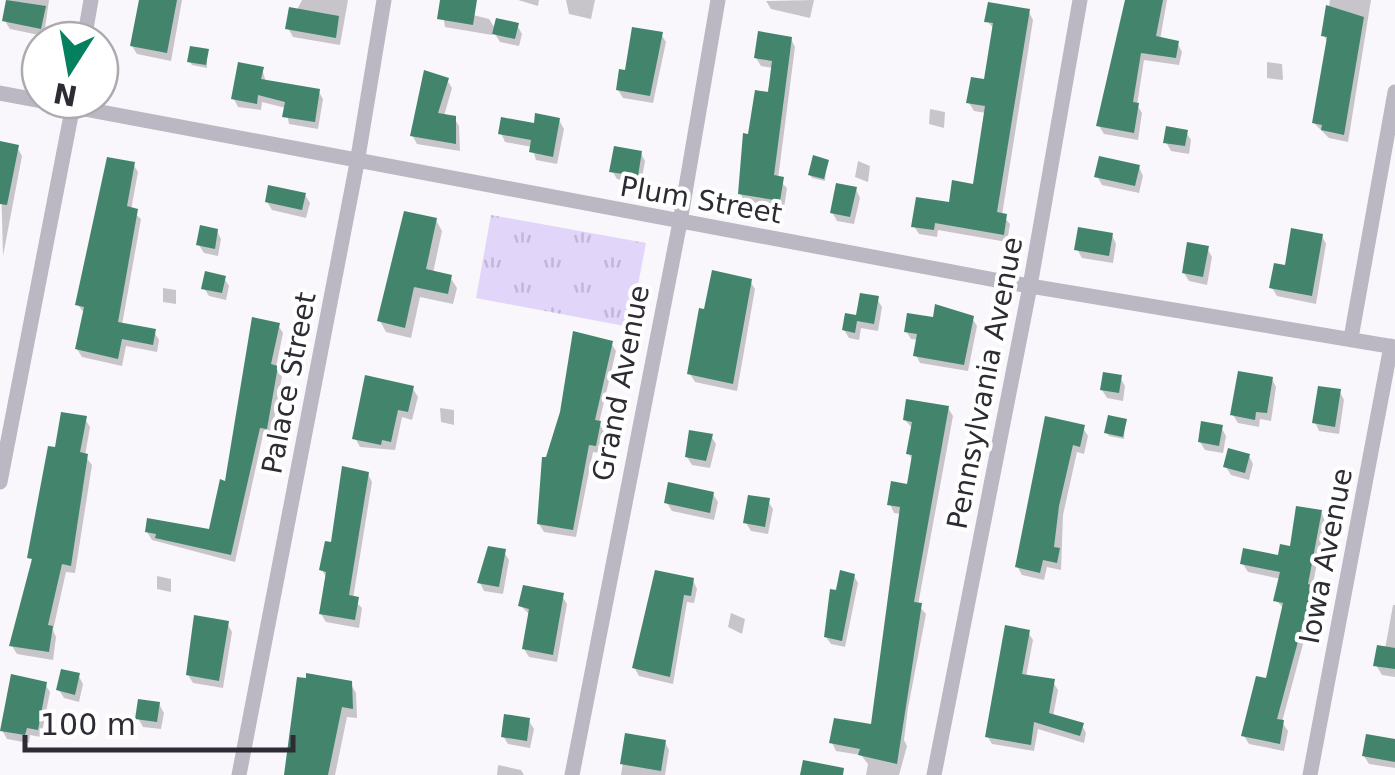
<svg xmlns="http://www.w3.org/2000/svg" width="1395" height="775" font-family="'DejaVu Sans',sans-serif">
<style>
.park{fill:url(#park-tufts)}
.shadow{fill:#0003}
.building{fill:#43856c}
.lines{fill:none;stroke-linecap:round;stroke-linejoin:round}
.street{stroke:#bbb8c3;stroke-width:15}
.labels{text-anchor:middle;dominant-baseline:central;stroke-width:8;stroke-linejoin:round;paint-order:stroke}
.street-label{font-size:28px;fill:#2f2b35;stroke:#fff}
</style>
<defs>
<pattern id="park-tufts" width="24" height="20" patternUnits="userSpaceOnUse" patternTransform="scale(2.5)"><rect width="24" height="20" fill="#e2d5fa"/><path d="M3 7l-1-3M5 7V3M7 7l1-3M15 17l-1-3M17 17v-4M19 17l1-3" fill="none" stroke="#c2b7d7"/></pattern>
</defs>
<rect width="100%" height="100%" fill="#f9f7fc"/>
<!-- park -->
<path class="park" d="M491,215L646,243L630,327L476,298Z"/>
<!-- shadow -->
<path class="shadow" d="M8,0H49L44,36L10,29L5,21Z
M139,0H182L171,61L137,54L132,46Z
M302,0H348L340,45L293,37L288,28Z
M518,0H539L538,6Z
M566,0H595L591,19L569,14Z
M814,0L810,18L771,9L766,1Z
M1127,0H1167L1160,40L1178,44L1182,52L1179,65L1144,60L1137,105L1142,113L1138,140L1104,134L1099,126Z
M1330,0H1371L1348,142L1329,138L1314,123L1328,44L1324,35Z
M442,7L489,19L496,30L517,25L522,34L519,46L500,42L493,31L492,35L445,27Z
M1029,12L1033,20L1002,215L1010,224L1007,242L938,230L937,237L919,234L914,226L975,187L986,113L974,111L969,103L986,82L995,30L987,21Z
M661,34L666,42L653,103L623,98L618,90L627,73Z
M791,39L795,47L778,179L787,188L784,208L745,202L740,193L774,68L761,66L756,58Z
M207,51V68L192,65L190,62Z
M1267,62L1282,64L1283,80L1267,78Z
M262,69L266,82L319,92L323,99L318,129L289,124L286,108L262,102L261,110L238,107L234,99Z
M447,80L452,88L444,116L454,118L459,126L460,151L417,144L412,135Z
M930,109L945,112L944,128L929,124Z
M559,120L564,129L557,164L536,160L532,147L505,142L501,133Z
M1186,132L1191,140L1189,154L1171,151L1166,142Z
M0,144L17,147L22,156L3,256Z
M641,153L645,161L641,184L617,179L612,171Z
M858,161L870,166L868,182L855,177Z
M827,162L825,181L812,178L810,175Z
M133,164L138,172L131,210L141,219L122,325L154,332L159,340L157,352L126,346L122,366L82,357L77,349L85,314L78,305Z
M1139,167L1143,176L1139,193L1102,185L1097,176Z
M856,189L860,198L854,224L837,221L832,212Z
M305,195L310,203L306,218L272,210L267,202Z
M436,220L442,231L433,273L450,277L457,288L453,304L420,297L411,338L386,332L380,321Z
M217,231L221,239L218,256L204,253L199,245Z
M1112,235L1116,244L1113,263L1082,258L1077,249Z
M1322,236L1326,244L1316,304L1277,296L1272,288Z
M1207,248L1212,257L1207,285L1189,281L1184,273Z
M224,278L229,286L226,300L209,296L204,288Z
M750,281L755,289L737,391L695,382L690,374L706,312Z
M163,288L176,290V304L163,302Z
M877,299L882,307L878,331L861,328L859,340L849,338L844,330Z
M972,318L977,326L968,371L920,363L916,355L919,340L911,339L906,331L935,320Z
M278,325L283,333L276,367L282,376L271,436L263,435L235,562L152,540L147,532L211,531Z
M611,343L616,351L599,423L604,432L600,453L593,452L576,537L544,532L539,524Z
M1120,377L1125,386L1123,401L1107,398L1102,390Z
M1272,379L1276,387L1271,421L1260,419L1259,427L1238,423L1233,415Z
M413,389L418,397L412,420L402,417L395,450L360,447L355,438Z
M1340,392L1344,400L1339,434L1319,431L1315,422Z
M440,408L454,410V425L441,422Z
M948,408L953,416L918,605L926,614L908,708L904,740L907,746L899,775H866L868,764L861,755L836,751L832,743L873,727L902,514L894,513L890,504L909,487L914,462L908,453L913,429L905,420Z
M85,419L90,427L85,456L92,465L75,573L66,572L53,630L56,637L53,660L17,654L12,646L57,450Z
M1047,419L1083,428L1088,436L1084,454L1077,452L1063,515L1061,570L1047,567L1044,580L1022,575L1017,566Z
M1125,421L1124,439L1109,436L1107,433Z
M1221,427L1226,436L1223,453L1205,450L1200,442Z
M711,436L716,444L710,468L692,465L687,457Z
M1249,456L1253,464L1249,480L1231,475L1226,467Z
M368,474L372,482L353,599L362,608L359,628L326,622L321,614L327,579L322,570Z
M713,494L718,502L714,520L672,511L667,503Z
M768,501L773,509L768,534L751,531L746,523Z
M1321,512L1325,521L1312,589L1316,596L1282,722L1288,731L1284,751L1249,744L1244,736L1268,682L1284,609L1276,600L1281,579L1248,572L1243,564L1280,558Z
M504,552L509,560L503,594L484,591L480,583Z
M841,573L854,576L858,583L845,647L831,644L826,637L829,610Z
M157,576L171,579V592L157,589Z
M693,580L697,589L694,603L687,602L673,684L639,676L634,667Z
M562,596L567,604L557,662L529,657L524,649L530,615L521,606Z
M1393,605H1395V677L1382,675L1376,665L1385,649Z
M731,613L745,619L742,634L728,627Z
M227,623L232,632L223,688L193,683L188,675Z
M1028,632L1033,640L1026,677L1053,682L1058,690L1053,717L1082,725L1086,733L1084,743L1038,729L1034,751L992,744L987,736Z
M78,675L83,684L79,702L64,698L59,690Z
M350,683L356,693L357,718L347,717L335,775H286Z
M45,684L50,692L41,737L30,735L29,743L7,739L2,730Z
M159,704L164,713L161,729L143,727L138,718Z
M529,721L534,729L530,748L508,744L503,736Z
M627,736L665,742L669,750L665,775H621Z
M1395,741V768L1369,764L1364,756Z
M498,765L521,770L524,775H497Z"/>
<!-- building -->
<path class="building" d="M6,0L46,6L41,29L2,21Z
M139,0H177L167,53L130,46Z
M440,0H477L473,25L437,19Z
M1125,0H1163L1156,36L1179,41L1176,58L1141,53L1133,102L1139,103L1134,133L1096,126Z
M988,2L1030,9L997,212L1007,214L1004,235L935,223L934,230L911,227L916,197L949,202L952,180L973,184L985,106L966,103L971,77L984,79L993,23L984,22Z
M1326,5L1364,17L1344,135L1321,130L1322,125L1312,123L1327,37L1321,36Z
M289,7L339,16L336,38L285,29Z
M496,18L519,23L515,39L492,34Z
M632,27L663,32L650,96L616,90L619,69L625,70Z
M758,31L792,37L774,175L784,177L780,201L738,194L743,133L748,134L755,90L768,92L772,61L754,58Z
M190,46L209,49L206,65L187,62Z
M238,62L264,67L261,79L320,89L315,122L282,117L285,102L258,95L257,104L231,99Z
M424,70L449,78L438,113L456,116V144L410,136Z
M535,113L560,118L553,157L529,152L531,140L498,134L501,117L534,123Z
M1166,126L1188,130L1185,146L1163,143Z
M0,141L19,145L7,205L0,204Z
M614,146L642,151L638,176L609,172Z
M813,155L829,160L824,179L808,175Z
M1099,156L1140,165L1135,186L1094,177Z
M107,157L135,162L127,206L138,209L118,322L156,329L153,345L122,339L118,359L75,349L84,307L75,305Z
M836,183L857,187L850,217L830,213Z
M268,185L306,193L302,210L265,202Z
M404,211L437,218L426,269L452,275L448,294L414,287L405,328L377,321Z
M200,225L218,229L215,249L196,245Z
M1078,227L1113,233L1109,256L1074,250Z
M1291,228L1323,234L1312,296L1269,288L1274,263L1285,265Z
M1187,242L1209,246L1203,277L1182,273Z
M712,270L752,279L733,384L687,374L699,308L704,309Z
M205,271L226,276L222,293L201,289Z
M860,293L879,296L874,324L857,321L855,333L842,330L845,313L856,315Z
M935,304L974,316L964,365L913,356L917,334L904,332L907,313L933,317Z
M252,317L280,323L271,364L278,366L267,429L260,428L231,555L155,538L156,534L145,532L147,518L209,529L220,479L225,481Z
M573,331L613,341L595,420L601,421L596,446L589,445L573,530L537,524L542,457H546L560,412Z
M1238,371L1273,377L1267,413L1256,412L1255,420L1230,415Z
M1103,372L1122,375L1119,393L1100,390Z
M365,375L414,386L408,412L398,410L391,442L382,440L381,445L352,439Z
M1318,386L1341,389L1335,427L1312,423Z
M906,399L949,406L914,602L922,603L897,764L858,755L860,749L829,743L834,718L871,724L900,507L887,505L891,481L907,484L912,455L906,454L912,422L903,420Z
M61,412L87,416L80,452L88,454L71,566L62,564L48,625L53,626L49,652L9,646L32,559L27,558L48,446L55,447Z
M1108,415L1127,419L1123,437L1104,433Z
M1045,416L1085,425L1080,447L1073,445L1059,506L1054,547L1060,548L1057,563L1043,560L1040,573L1015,567Z
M1201,421L1223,425L1219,446L1198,442Z
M689,430L713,434L706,461L685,457Z
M1228,448L1250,454L1245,473L1223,467Z
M342,466L369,472L349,595L359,597L355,620L319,614L326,572L319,570L325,541L331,542Z
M668,482L714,492L710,513L664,503Z
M748,495L770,498L765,527L743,523Z
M1296,506L1322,510L1308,584L1313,586L1277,719L1284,720L1280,744L1241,736L1256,676L1266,678L1283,603L1273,601L1280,572L1240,564L1243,548L1278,555L1280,544L1290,546Z
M488,546L506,549L499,587L477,583Z
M655,570L694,578L691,596L684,595L670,677L632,668Z
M840,570L855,574L842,641L824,637L830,589L836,590Z
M523,585L564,593L553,655L522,649L529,609L518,606Z
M194,615L229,621L219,681L186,675Z
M1005,625L1030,630L1022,674L1055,679L1049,713L1084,723L1080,736L1034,722L1031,745L985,737Z
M1377,645L1395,648V669L1373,666Z
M61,669L80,673L75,695L56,690Z
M306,673L352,681L353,709L342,707L328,775H284L297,677L306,678Z
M11,674L47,682L38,730L27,728L25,735L0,731Z
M138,699L160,702L157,722L135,719Z
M504,714L530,718L527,741L501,737Z
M625,733L666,740L661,771L620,764Z
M1366,734L1395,739V762L1362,756Z
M803,760L844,768L843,775H800Z"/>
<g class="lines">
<!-- street -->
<path class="street" d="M84,40L91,0
M0,93L1006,282L1395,347
M1351,338L1395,92
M0,482L74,100
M239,775L357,163L384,0
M572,775L680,222L718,0
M934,775L1030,286L1080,0
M1310,775L1391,346"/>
</g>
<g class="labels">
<!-- street labels -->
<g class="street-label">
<text transform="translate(701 200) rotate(10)">Plum Street</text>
<text transform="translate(289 383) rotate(-79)">Palace Street</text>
<text transform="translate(621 383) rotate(-79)">Grand Avenue</text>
<text transform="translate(985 383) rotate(-79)">Pennsylvania Avenue</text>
<text transform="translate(1326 556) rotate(-79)">Iowa Avenue</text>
</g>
</g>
<!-- north arrow -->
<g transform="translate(70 70) rotate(191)"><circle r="48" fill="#ffffff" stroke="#acaaae" stroke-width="2.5"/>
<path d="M0-8L18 38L0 25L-18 38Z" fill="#05805f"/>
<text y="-15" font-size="28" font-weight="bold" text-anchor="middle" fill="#2f2b35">N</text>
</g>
<!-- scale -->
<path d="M25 735v15h268v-15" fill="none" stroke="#2f2b35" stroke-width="5"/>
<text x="40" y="735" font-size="30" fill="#2f2b35" stroke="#ffffff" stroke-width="8" paint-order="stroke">100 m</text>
</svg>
